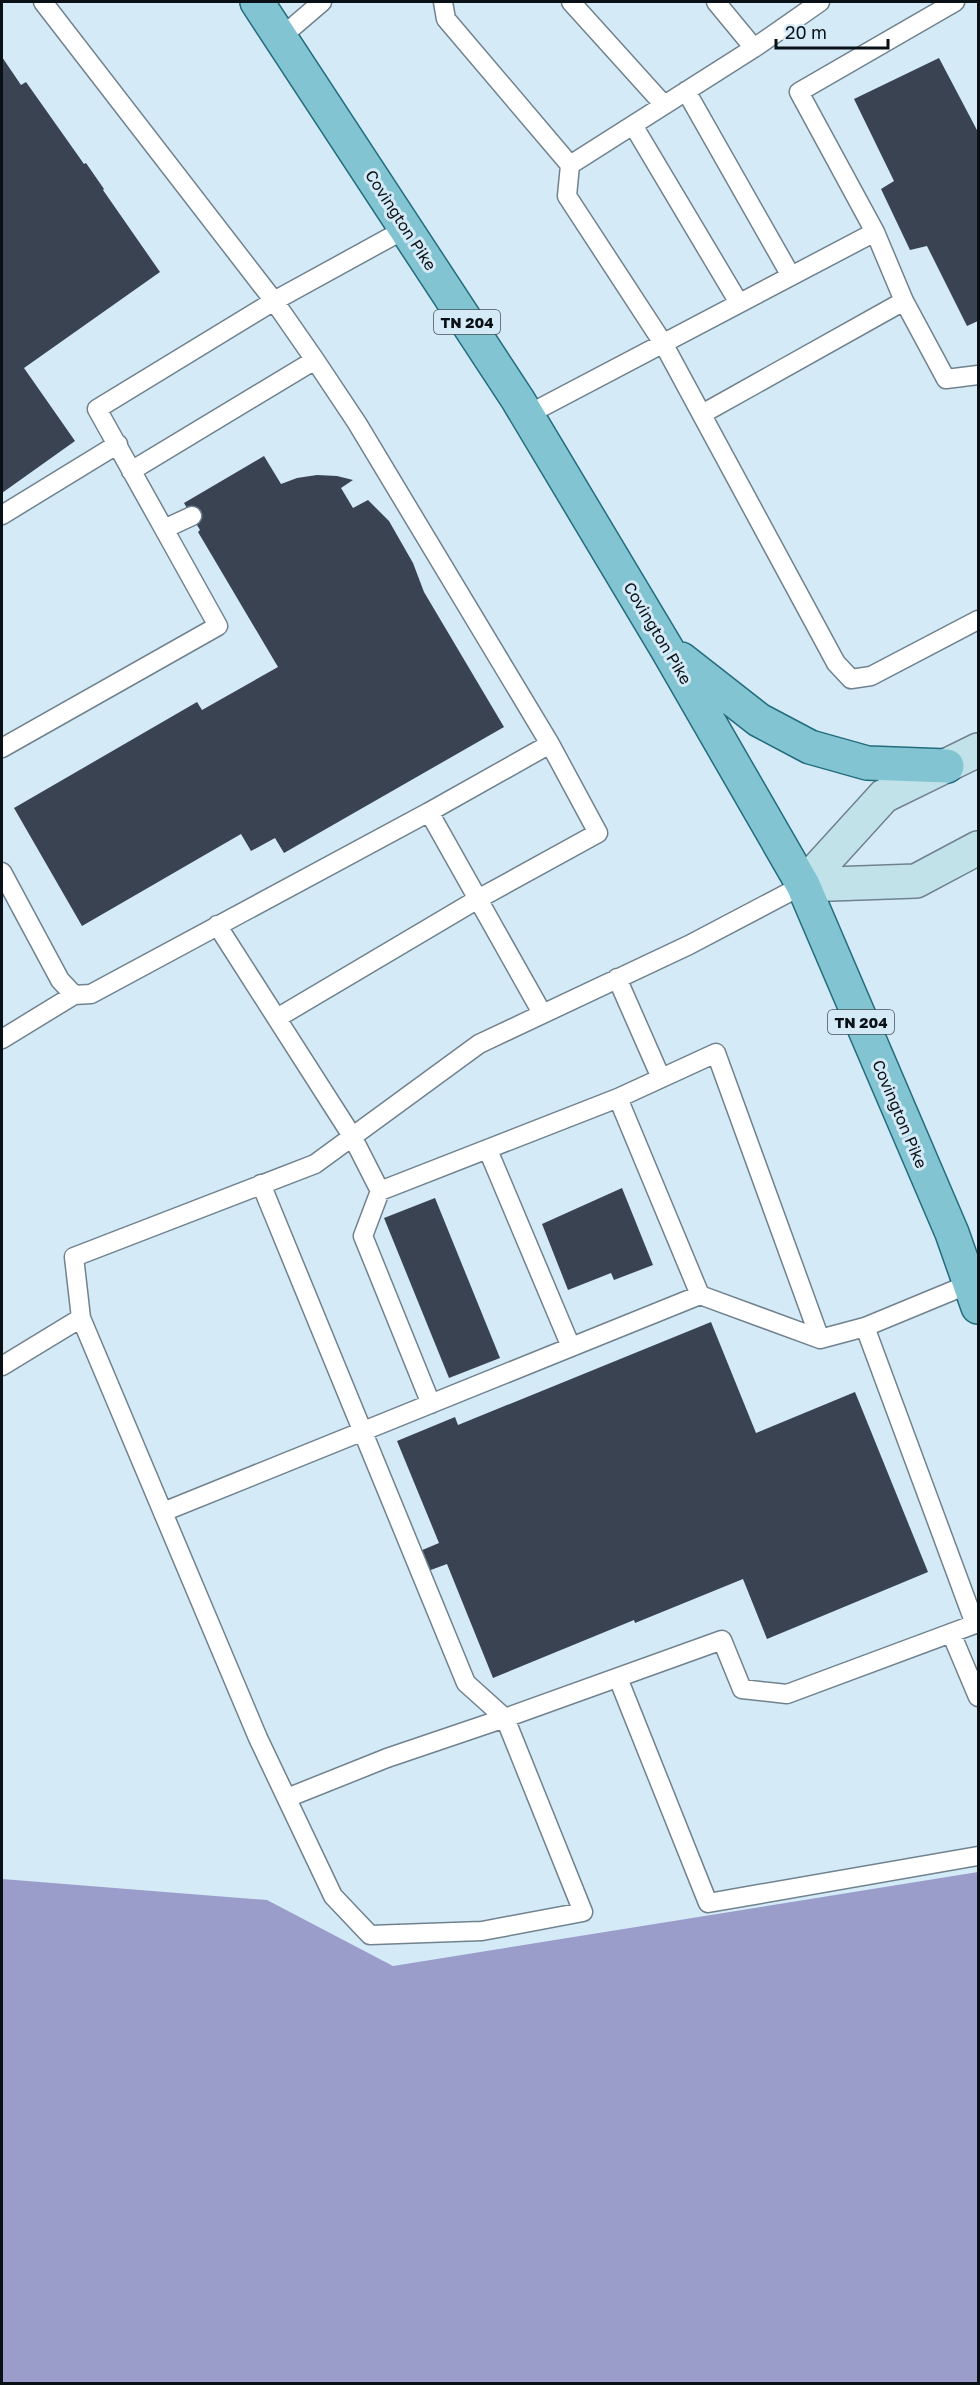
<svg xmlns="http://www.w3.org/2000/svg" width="980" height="2385" font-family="'Golos Text',sans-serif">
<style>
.forest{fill:#9a9dca}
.building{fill:#394352}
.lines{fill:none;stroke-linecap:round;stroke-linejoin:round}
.lane-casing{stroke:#70828e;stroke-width:21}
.secondary-casing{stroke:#70828e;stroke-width:36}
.primary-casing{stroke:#236c7d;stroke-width:36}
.lane{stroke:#fff;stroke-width:18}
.secondary{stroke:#c1e2e8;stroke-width:33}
.primary{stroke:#83c4d2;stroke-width:33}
.labels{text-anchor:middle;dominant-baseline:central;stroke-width:6;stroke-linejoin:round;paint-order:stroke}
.shield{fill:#d5eaf7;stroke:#47525a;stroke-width:1.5}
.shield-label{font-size:15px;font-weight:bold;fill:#0a1116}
.street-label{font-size:16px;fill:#0a1116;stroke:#d5eaf7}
</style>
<rect width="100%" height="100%" fill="#d5eaf7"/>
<!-- forest -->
<path class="forest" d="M978,1872V2383H2V1879L267,1900L393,1966Z"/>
<!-- building -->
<path class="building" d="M2,57L21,85L26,82L84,164L86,163L104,189L103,190L160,272L24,368L75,441L2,493Z
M939,58L978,132V321L967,326L927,246L910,250L881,189L894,181L854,99Z
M264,456L281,484L297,478L317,475L337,476L353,480L341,488L353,508L368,500L389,521L413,563L424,592L504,727L284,853L275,838L251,851L241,834L82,926L14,808L197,702L202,710L278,667L198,532L200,530L184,503Z
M622,1188L653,1265L614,1280L611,1273L568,1290L542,1224Z
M435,1198L500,1358L449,1378L384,1218Z
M711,1322L756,1433L855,1392L928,1572L767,1639L743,1579L635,1623L634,1620L493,1678L447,1564L428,1571L420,1551L439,1543L397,1441L455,1417L458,1425Z"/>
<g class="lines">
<defs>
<path id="lane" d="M43,2L274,301L315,360L357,423L550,744L429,812L542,1013
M443,2L446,19L570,165L754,48L820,2
M571,2L664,105
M716,2L754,48
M955,2L799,92L875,232L904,301L946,379L978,375
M280,38L322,2
M686,91L791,276
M633,125L739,303
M570,165L567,196L663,343L836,663L851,679L871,676L978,620
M702,414L904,301
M527,415L875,232
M131,471L315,360
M2,515L118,444
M192,516L164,529L97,409L274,301L407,228
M2,748L218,626L164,529
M2,872L60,980L74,995L91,994L429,812
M803,885L689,945L479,1044L315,1164L74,1257L81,1318L258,1738L333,1896L370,1935L482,1931L583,1912L505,1718L722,1640L742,1689L787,1694L978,1623
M217,925L352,1136L380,1191L618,1098L716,1053L820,1339L865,1327
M617,978L661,1078
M277,1018L478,899L598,833L550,744
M2,1039L74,995
M618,1098L700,1295
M488,1150L571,1347
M261,1184L466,1683L505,1718L387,1758L287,1798
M380,1191L363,1236L431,1404
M969,1284L865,1327L975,1624
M2,1366L81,1318
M163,1512L700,1295L820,1339
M951,1633L978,1697
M618,1678L708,1903L978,1856"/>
<path id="secondary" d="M803,885L884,796L978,750
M803,885L916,881L978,848"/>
<path id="primary" d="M257,2L518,400L667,649L803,885L952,1233L978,1307
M681,659L759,720L810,747L867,763L947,766"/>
</defs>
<!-- lane casing -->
<use href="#lane" class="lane-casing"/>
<!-- secondary casing -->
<use href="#secondary" class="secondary-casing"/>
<!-- primary casing -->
<use href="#primary" class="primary-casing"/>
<!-- lane -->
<use href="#lane" class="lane"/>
<!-- secondary -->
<use href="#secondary" class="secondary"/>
<!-- primary -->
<use href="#primary" class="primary"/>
</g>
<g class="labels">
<!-- shield labels -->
<g class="shield">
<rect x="434" y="310" width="66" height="24" rx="4.5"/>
<rect x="828" y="1010" width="66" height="24" rx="4.5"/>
</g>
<g class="shield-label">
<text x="467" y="322">TN 204</text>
<text x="861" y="1022">TN 204</text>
</g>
<!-- street labels -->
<g class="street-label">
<text transform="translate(401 220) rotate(57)">Covington Pike</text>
<text transform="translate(658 633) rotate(59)">Covington Pike</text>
<text transform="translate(900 1114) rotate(67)">Covington Pike</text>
</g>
</g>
<!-- border -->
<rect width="980" height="2385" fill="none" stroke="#0a1116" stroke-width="6"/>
<!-- scale -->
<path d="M776 39v9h112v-9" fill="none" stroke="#0a1116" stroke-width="3"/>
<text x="785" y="39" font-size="18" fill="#0a1116" stroke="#d5eaf7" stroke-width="4.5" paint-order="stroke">20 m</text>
</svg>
